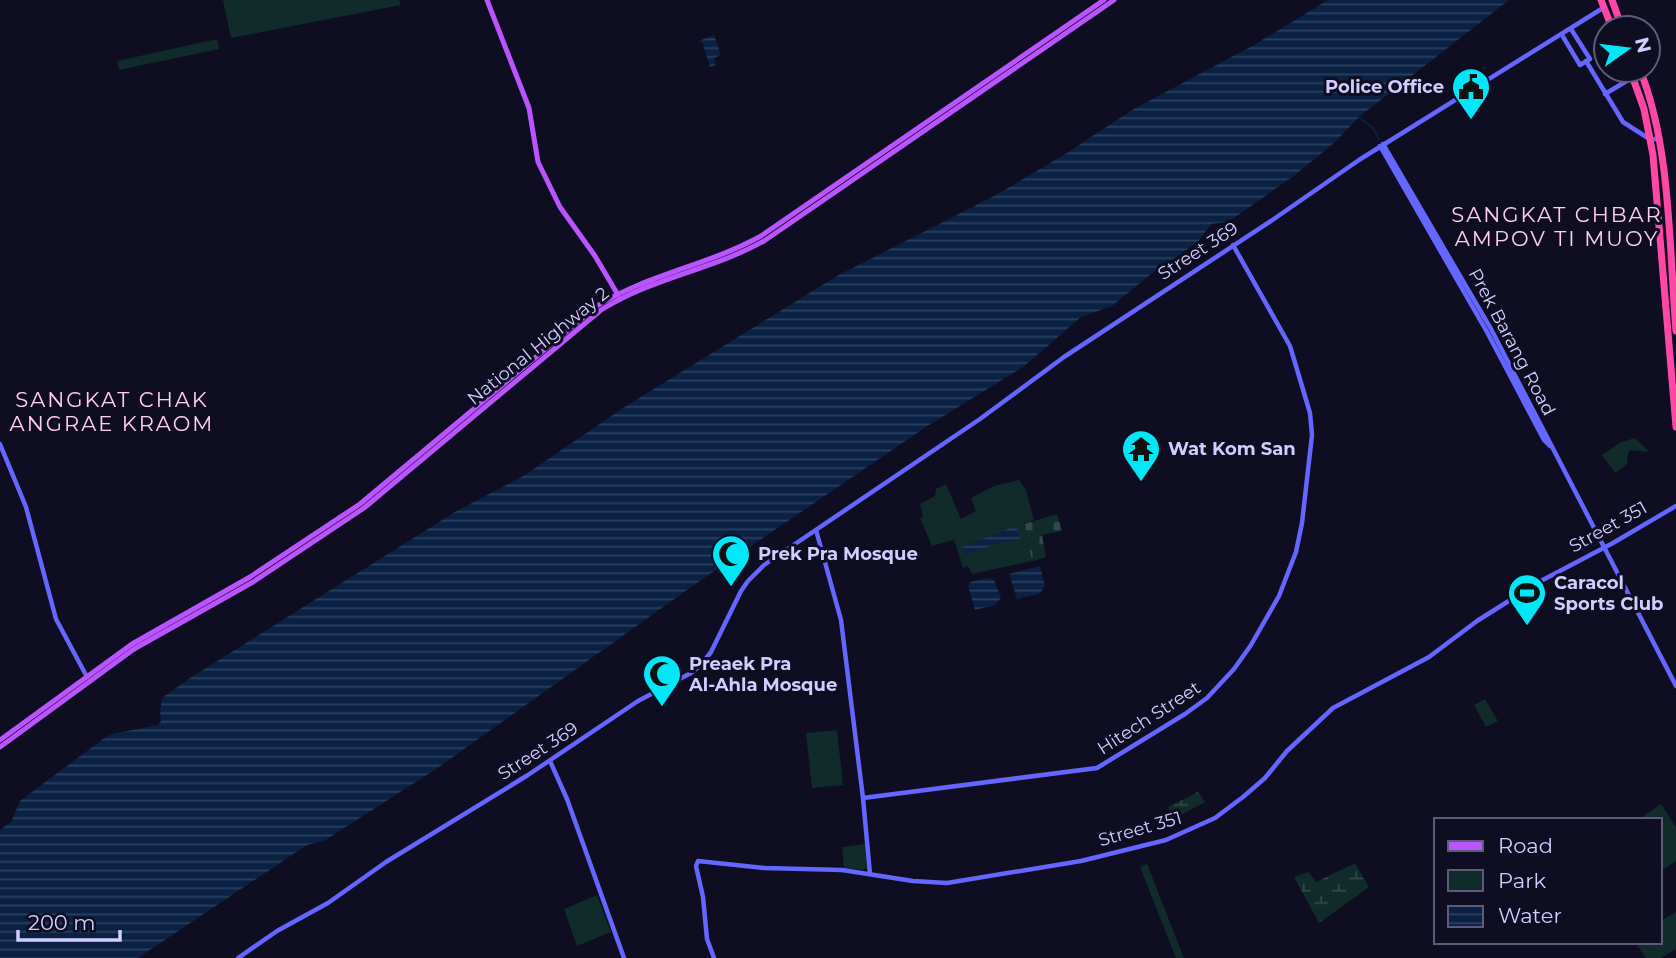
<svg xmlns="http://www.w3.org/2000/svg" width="1676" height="958" font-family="Montserrat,sans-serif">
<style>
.green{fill:#102b29}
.wetland{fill:url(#wetland-marsh)}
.cemetery{fill:url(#cemetery-stones)}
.water{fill:url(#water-rules)}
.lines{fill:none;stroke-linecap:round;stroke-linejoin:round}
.stream{stroke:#0a2143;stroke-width:2}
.secondary{stroke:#6466ff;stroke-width:4.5}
.primary{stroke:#b954ff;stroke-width:5}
.highway{stroke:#ff48a6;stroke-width:7}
.labels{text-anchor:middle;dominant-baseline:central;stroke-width:6;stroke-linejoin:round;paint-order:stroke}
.poi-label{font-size:18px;font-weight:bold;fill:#d1cdff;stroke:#0f0d21;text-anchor:start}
.street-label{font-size:18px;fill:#d1cdff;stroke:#0f0d21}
.quarter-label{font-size:21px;letter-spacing:2px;fill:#ffcfef;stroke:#0f0d21}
</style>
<defs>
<pattern id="wetland-marsh" width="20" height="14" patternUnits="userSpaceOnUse" patternTransform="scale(1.75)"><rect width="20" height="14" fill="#102b29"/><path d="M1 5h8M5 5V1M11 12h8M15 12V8" fill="none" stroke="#324949"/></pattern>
<pattern id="cemetery-stones" width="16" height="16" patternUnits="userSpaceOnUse" patternTransform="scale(1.75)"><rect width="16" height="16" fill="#102b29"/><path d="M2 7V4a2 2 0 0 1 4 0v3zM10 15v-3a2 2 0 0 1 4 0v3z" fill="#324949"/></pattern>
<pattern id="water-rules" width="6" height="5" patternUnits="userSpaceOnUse" patternTransform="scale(1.75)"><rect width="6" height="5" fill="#0a2143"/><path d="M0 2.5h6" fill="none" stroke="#2d405f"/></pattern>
</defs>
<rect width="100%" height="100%" fill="#0f0d21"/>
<!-- green -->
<path class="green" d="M223,0H399L401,5L231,38Z
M217,39L219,49L119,70L117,61Z
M1635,438L1649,452L1631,450L1628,453L1627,464L1615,473L1602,455L1621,442Z
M1019,480L1026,490L1034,520L1024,524L1032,561L972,574L968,566L963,568L954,540L932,546L920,518L923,516L920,504L935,496L936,489L946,484L961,519L976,511L971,498L994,486Z
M1485,699L1498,721L1486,727L1474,705Z
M837,730L843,785L812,788L806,733Z
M1661,804L1676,827V861L1661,871L1660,820H1638Z
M865,844L867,868L862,870L844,868L842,847Z
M1147,864L1184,958H1176L1140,867Z
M597,895L611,932L577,946L564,909Z
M1676,912V949L1661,958H1646L1635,942H1660V921Z"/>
<!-- wetland -->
<path class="wetland" d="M1198,792L1205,802L1174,819L1168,807Z
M1355,863L1369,887L1319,923L1294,877L1309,872L1316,882Z"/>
<!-- cemetery -->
<path class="cemetery" d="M1057,514L1062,531L1042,535L1046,557L1032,561L1024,524Z"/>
<!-- water -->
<path class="water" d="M1328,0H1509L1359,117L1334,143L1295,175L1228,222L1211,224L1198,242L1151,274L1112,306L1081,317L1023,367L929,425L701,580L439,767L324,841L307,845L138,958H0V830L11,822L20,801L103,739L112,734L158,725L161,721L160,711L162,698L190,678L455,512L525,475L623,408L837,276L996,195L1067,153L1132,110L1254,45Z
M714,35L721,55L714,58L716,65L710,67L702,42H697Z
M1016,526L1021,540C1002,539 983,551 964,554L962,547Z
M1040,566L1045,586L1039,594L1017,599L1009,574Z
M988,578L994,580L1001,598L995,605L975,610L968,586L970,582Z"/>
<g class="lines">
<!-- stream -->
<path class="stream" d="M1359,117L1373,128L1379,139"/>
<!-- secondary -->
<path class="secondary" d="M1562,35L1580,65L1590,59L1571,29
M1586,61L1623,122L1651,140L1659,138
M1605,94L1635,76
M1383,144L1491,329L1676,686
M1380,146L1487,332L1544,440L1550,446
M0,444L26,507L56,619L87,677
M816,530L841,620L863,798L870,874
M550,761L567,799L624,958
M863,798L1097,768L1185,714L1207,698L1234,669L1251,645L1279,596L1296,552L1302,523L1312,435L1310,413L1290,346L1233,245
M238,958L277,931L328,903L386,862L528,775L638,701L691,673L700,666L711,652L741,591L748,581L764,565L980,419L1064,357L1271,221L1359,160L1603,8
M714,958L707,939L703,897L696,866L698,861L765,868L842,870L913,881L947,883L1081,861L1166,840L1215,818L1243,797L1265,778L1287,751L1333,708L1429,657L1477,621L1537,583L1613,543L1676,506"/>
<!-- primary -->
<path class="primary" d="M487,0L529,108L538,162L560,207L595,256L618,295
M0,740L132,644L250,577L360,504L597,306C648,274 709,265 761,236L1104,0
M0,747L134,649L253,582L364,508L601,310C651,278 712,270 764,241L1114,0"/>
<!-- highway -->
<path class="highway" d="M1601,0L1612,28
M1612,0L1622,28
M1630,70L1644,109L1653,155L1676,427
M1640,70C1671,146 1669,248 1676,331"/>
</g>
<!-- icons -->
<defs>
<symbol id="civic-pin" viewBox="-11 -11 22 30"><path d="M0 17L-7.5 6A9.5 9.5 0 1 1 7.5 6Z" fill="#00e8f8" stroke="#0f0d21"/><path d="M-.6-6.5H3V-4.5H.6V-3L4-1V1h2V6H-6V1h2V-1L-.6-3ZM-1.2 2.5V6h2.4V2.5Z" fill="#111"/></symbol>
<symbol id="temple-pin" viewBox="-11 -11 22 30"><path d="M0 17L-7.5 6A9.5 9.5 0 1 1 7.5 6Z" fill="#00e8f8" stroke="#0f0d21"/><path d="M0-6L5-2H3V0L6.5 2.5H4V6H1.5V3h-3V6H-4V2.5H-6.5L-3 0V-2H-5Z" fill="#111"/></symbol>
<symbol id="mosque-pin" viewBox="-11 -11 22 30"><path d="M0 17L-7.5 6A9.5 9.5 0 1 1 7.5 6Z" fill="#00e8f8" stroke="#0f0d21"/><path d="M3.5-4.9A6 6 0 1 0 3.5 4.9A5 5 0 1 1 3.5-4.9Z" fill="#111"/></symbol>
<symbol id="stadium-pin" viewBox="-11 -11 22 30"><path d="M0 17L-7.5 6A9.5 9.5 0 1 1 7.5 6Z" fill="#00e8f8" stroke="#0f0d21"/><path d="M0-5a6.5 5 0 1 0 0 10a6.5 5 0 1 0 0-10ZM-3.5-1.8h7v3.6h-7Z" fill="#111"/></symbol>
</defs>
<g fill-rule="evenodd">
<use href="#civic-pin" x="1449" y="65" width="44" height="60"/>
<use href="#temple-pin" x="1119" y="427" width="44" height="60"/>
<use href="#mosque-pin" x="709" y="532" width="44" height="60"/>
<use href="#stadium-pin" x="1505" y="571" width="44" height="60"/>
<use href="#mosque-pin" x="640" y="652" width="44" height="60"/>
</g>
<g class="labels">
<!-- poi labels -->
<g class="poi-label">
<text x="1444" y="87" text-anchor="end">Police Office</text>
<text x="1168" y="449">Wat Kom San</text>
<text x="758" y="554">Prek Pra Mosque</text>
<text x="1554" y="583">Caracol<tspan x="1554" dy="21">Sports Club</tspan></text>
<text x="689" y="664">Preaek Pra<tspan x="689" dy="21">Al-Ahla Mosque</tspan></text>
</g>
<!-- street labels -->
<g class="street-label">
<text transform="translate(1198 251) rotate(-33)">Street 369</text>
<text transform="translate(1512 342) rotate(62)">Prek Barang Road</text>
<text transform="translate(538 346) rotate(-39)">National Highway 2</text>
<text transform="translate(1608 527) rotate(-29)">Street 351</text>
<text transform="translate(1149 718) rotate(-33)">Hitech Street</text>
<text transform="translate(538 751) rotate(-33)">Street 369</text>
<text transform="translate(1140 829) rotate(-16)">Street 351</text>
</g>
<!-- quarter labels -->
<g class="quarter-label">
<text x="1557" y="214">SANGKAT CHBAR<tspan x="1557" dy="24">AMPOV TI MUOY</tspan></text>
<text x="112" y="399">SANGKAT CHAK<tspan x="112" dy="24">ANGRAE KRAOM</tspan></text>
</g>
</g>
<!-- legend -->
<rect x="1434" y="818" width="228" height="126" fill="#0f0d21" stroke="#5d5a7a" stroke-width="2"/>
<rect x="1448" y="841" width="35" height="10" fill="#b954ff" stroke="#5d5a7a" stroke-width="2"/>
<text x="1498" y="853" font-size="21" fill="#d1cdff">Road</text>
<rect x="1448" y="870" width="35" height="21" fill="#102b29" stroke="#5d5a7a" stroke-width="2"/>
<text x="1498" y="888" font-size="21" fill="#d1cdff">Park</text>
<rect x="1448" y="906" width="35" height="21" fill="url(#water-rules)" stroke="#5d5a7a" stroke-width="2"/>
<text x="1498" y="923" font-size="21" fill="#d1cdff">Water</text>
<!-- north arrow -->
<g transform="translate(1627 49) rotate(76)"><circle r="33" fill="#0f0d21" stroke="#5d5a7a" stroke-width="2"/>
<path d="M0-5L12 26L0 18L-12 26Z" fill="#00e8f8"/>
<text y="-10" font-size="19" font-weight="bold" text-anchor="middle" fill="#d1cdff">N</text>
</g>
<!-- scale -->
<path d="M18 930v10h102v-10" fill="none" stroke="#d1cdff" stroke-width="3.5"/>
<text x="28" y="930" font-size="21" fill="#d1cdff" stroke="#0f0d21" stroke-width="5" paint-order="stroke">200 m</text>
</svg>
